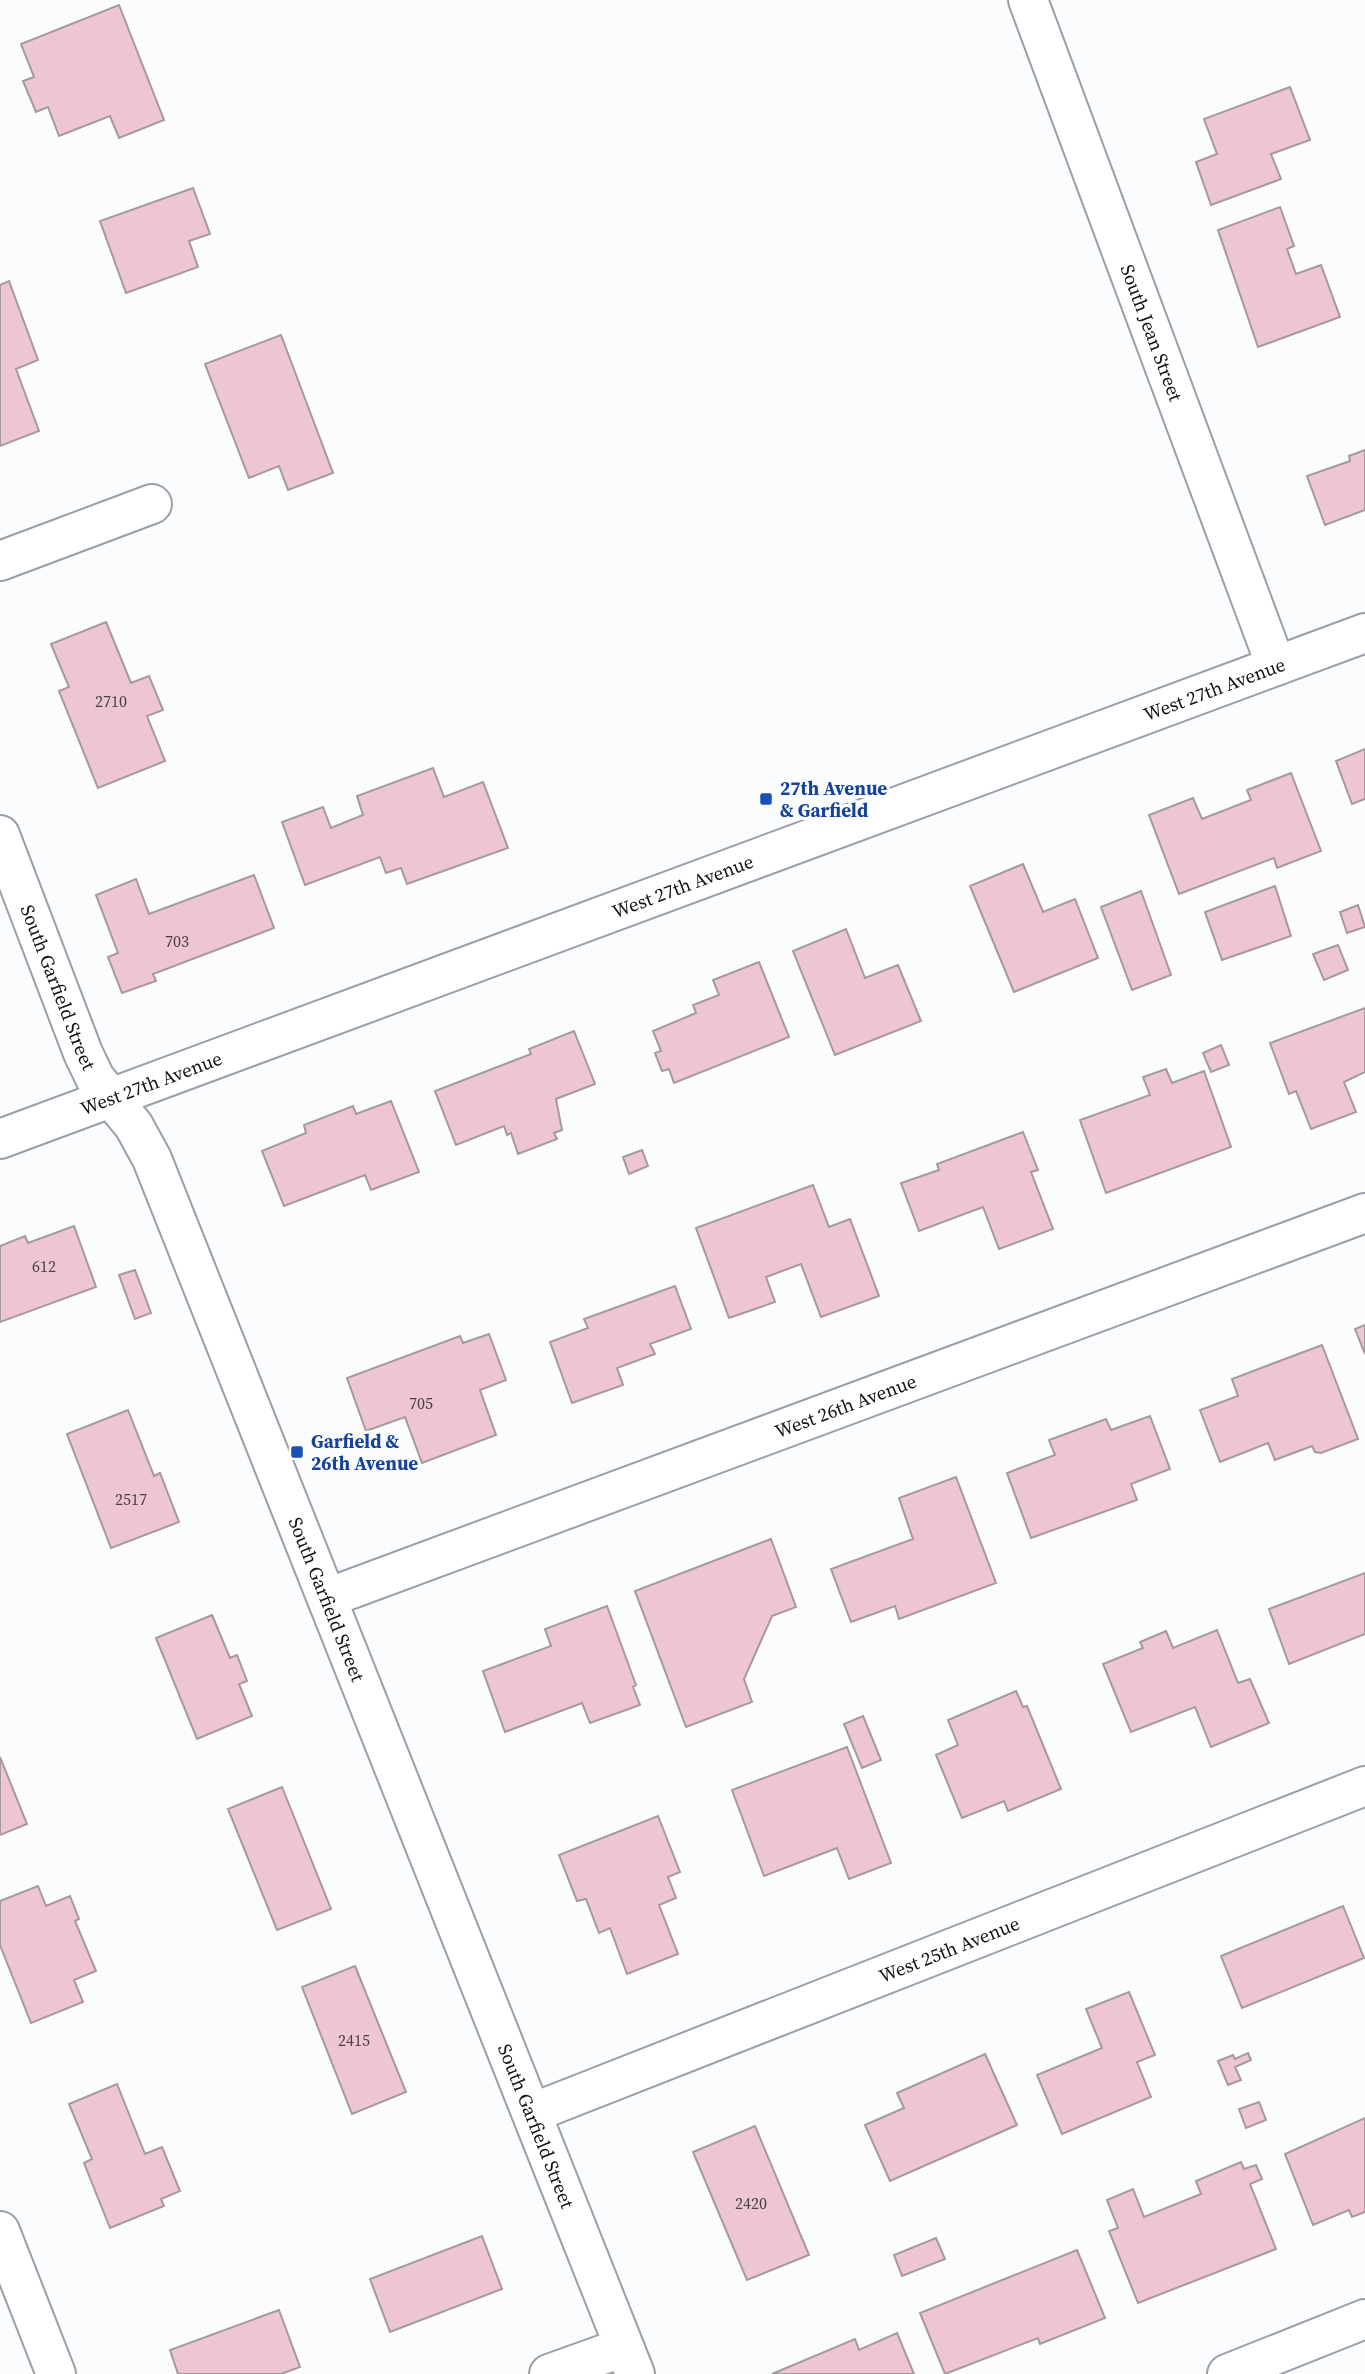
<svg xmlns="http://www.w3.org/2000/svg" width="1365" height="2374" font-family="'Source Serif 4',serif">
<style>
.building{fill:#eec6d2;stroke:#a5999c;stroke-width:2}
.lines{fill:none;stroke-linecap:round;stroke-linejoin:round}
.street-casing{stroke:#999fa8;stroke-width:42}
.secondary-casing{stroke:#999fa8;stroke-width:42}
.street{stroke:#fff;stroke-width:38}
.secondary{stroke:#fff;stroke-width:38}
.transit-dot{fill:#1a4fb4;stroke:#fafcfe;stroke-width:2.5}
.labels{text-anchor:middle;dominant-baseline:central;stroke-width:6;stroke-linejoin:round;paint-order:stroke}
.number-label{font-size:16px;fill:#483f44}
.street-label{font-size:19px;fill:#101215;stroke:#fafcfe}
.transit-label{font-size:19px;font-weight:bold;fill:#164399;stroke:#fafcfe;text-anchor:start}
</style>
<rect width="100%" height="100%" fill="#fafcfe"/>
<!-- building -->
<path class="building" d="M119,5L164,120L119,138L110,116L59,136L48,107L36,112L23,81L34,77L21,44Z
M1290,87L1310,140L1271,154L1281,179L1211,205L1196,162L1217,154L1204,119Z
M193,188L210,234L189,241L198,267L126,293L100,221Z
M1280,207L1294,246L1287,249L1296,274L1321,265L1340,317L1258,347L1218,230Z
M9,281L38,360L16,369L39,431L0,446V285Z
M281,335L333,473L288,490L279,466L249,478L205,364Z
M1365,450V510L1325,525L1307,476L1350,461L1349,456Z
M106,622L131,683L149,676L163,710L147,716L165,761L98,788L59,691L69,687L51,644Z
M1365,749V799L1352,804L1336,761Z
M433,768L444,797L483,782L508,848L407,884L401,868L386,873L380,857L305,885L282,822L323,807L331,828L363,815L357,796Z
M1291,773L1321,851L1277,868L1274,858L1179,894L1149,815L1193,798L1202,819L1251,800L1247,790Z
M1023,864L1043,912L1075,899L1098,958L1014,992L970,886Z
M254,875L274,928L153,974L156,981L122,993L108,957L118,953L96,895L136,879L149,914Z
M1275,886L1291,936L1222,960L1205,912Z
M1141,891L1171,975L1132,990L1101,907Z
M1358,905L1365,927L1347,933L1340,912Z
M846,929L865,978L898,965L921,1021L835,1055L793,951Z
M1338,945L1348,970L1324,980L1313,954Z
M759,962L789,1037L674,1083L669,1069L662,1071L655,1053L661,1051L653,1031L696,1013L693,1005L719,995L713,980Z
M1365,1008V1072L1344,1082L1356,1112L1311,1129L1296,1091L1289,1094L1270,1043Z
M574,1031L595,1084L556,1099L562,1130L554,1133L557,1139L518,1154L511,1133L507,1135L504,1126L456,1145L435,1091L531,1054L529,1049Z
M1221,1045L1229,1065L1211,1072L1203,1053Z
M1166,1069L1172,1083L1204,1071L1231,1147L1106,1193L1080,1120L1150,1095L1143,1077Z
M391,1101L419,1172L371,1190L365,1175L284,1206L262,1151L306,1133L304,1125L353,1106L356,1114Z
M1023,1132L1038,1170L1031,1172L1053,1229L999,1249L983,1207L919,1231L901,1183L939,1170L937,1164Z
M642,1150L648,1166L629,1174L623,1157Z
M813,1185L829,1227L850,1219L879,1296L821,1317L801,1264L766,1277L775,1302L729,1318L696,1228Z
M74,1226L96,1287L0,1322V1246L25,1236L28,1243Z
M135,1270L151,1313L135,1319L119,1275Z
M675,1286L691,1329L650,1344L655,1354L617,1368L623,1385L572,1403L550,1342L588,1328L584,1319Z
M1365,1325V1354L1355,1329Z
M489,1334L506,1380L480,1390L496,1435L422,1463L405,1417L366,1431L347,1378L460,1336L463,1343Z
M1322,1345L1358,1439L1321,1453L1315,1452L1312,1446L1275,1460L1268,1443L1220,1462L1200,1410L1238,1396L1232,1379Z
M128,1410L154,1476L160,1473L179,1522L111,1548L67,1434Z
M1150,1416L1170,1469L1131,1484L1137,1500L1031,1538L1007,1473L1055,1455L1049,1440L1106,1419L1111,1430Z
M956,1477L996,1583L899,1619L895,1606L851,1622L831,1569L913,1539L899,1498Z
M771,1539L796,1607L772,1616L744,1679L752,1702L686,1727L635,1591Z
M1365,1573V1634L1289,1664L1269,1609Z
M607,1606L636,1685L633,1687L640,1705L590,1723L582,1703L505,1732L483,1671L551,1646L545,1629Z
M212,1615L230,1658L237,1655L247,1681L239,1684L252,1716L197,1739L156,1638Z
M1217,1630L1238,1683L1250,1679L1269,1723L1211,1747L1195,1707L1131,1732L1103,1664L1143,1648L1140,1642L1166,1631L1173,1648Z
M1016,1691L1023,1707L1027,1706L1061,1789L1008,1811L1004,1801L962,1818L936,1755L958,1745L948,1720Z
M863,1716L881,1760L862,1768L844,1724Z
M847,1747L891,1863L849,1879L837,1848L764,1876L732,1790Z
M0,1757L27,1824L0,1835Z
M282,1787L331,1909L277,1930L228,1809Z
M658,1816L680,1872L668,1877L676,1898L659,1905L678,1954L627,1974L610,1928L599,1933L586,1899L577,1901L559,1855Z
M38,1886L46,1906L70,1896L79,1919L75,1921L96,1971L74,1980L83,2002L31,2023L0,1945V1901Z
M1343,1906L1364,1958L1242,2008L1221,1956Z
M355,1966L406,2092L352,2114L302,1987Z
M1129,1992L1155,2055L1137,2062L1151,2097L1062,2134L1037,2075L1102,2048L1086,2009Z
M1248,2053L1251,2060L1235,2067L1241,2080L1228,2085L1218,2061L1233,2055L1235,2059Z
M985,2054L1017,2125L890,2181L865,2125L904,2108L897,2093Z
M117,2084L145,2154L162,2147L180,2191L161,2199L164,2206L110,2228L84,2163L92,2159L69,2104Z
M1259,2102L1266,2120L1246,2128L1239,2109Z
M1365,2118V2212L1352,2217L1349,2210L1313,2225L1285,2154Z
M755,2126L809,2255L747,2280L693,2152Z
M1241,2162L1244,2169L1256,2165L1262,2179L1250,2184L1276,2249L1138,2303L1109,2231L1118,2228L1107,2200L1133,2189L1144,2217L1201,2194L1196,2181Z
M482,2236L502,2289L390,2332L370,2279Z
M936,2238L945,2259L902,2276L894,2255Z
M1077,2250L1105,2318L1040,2344L1038,2338L945,2374L920,2313Z
M279,2310L300,2367L281,2374H178L170,2350Z
M897,2333L914,2374H772L855,2339L859,2350Z"/>
<g class="lines">
<defs>
<g id="street">
<path d="M0,561L152,504"/>
<path id="s1" d="M0,835L83,1053L95,1078L112,1099"/>
<path id="s2" d="M327,1598L1365,1213"/>
<path id="s3" d="M532,2113L1365,1786"/>
<path d="M0,2231L56,2374"/>
<path d="M549,2374L624,2347"/>
<path d="M1227,2374L1365,2319"/>
</g>
<g id="secondary">
<path id="s4" d="M1028,0L1276,666"/>
<path id="s5" d="M112,1099L134,1126L152,1159L635,2374"/>
<path id="s6" d="M0,1139L1365,633"/>
</g>
</defs>
<!-- street casing -->
<use href="#street" class="street-casing"/>
<!-- secondary casing -->
<use href="#secondary" class="secondary-casing"/>
<!-- street -->
<use href="#street" class="street"/>
<!-- secondary -->
<use href="#secondary" class="secondary"/>
</g>
<!-- markers -->
<g class="transit-dot">
<rect x="759" y="792" width="14" height="14" rx="3.5"/>
<rect x="290" y="1445" width="14" height="14" rx="3.5"/>
</g>
<g class="labels">
<!-- number labels -->
<g class="number-label">
<text x="111" y="701">2710</text>
<text x="177" y="941">703</text>
<text x="44" y="1266">612</text>
<text x="421" y="1403">705</text>
<text x="131" y="1499">2517</text>
<text x="354" y="2040">2415</text>
<text x="751" y="2203">2420</text>
</g>
<!-- street labels -->
<g class="street-label">
<text stroke="none"><textPath href="#s4" startOffset="355">South Jean Street</textPath></text>
<text stroke="none"><textPath href="#s6" startOffset="1295">West 27th Avenue</textPath></text>
<text stroke="none"><textPath href="#s6" startOffset="728">West 27th Avenue</textPath></text>
<text stroke="none"><textPath href="#s1" startOffset="163">South Garfield Street</textPath></text>
<text stroke="none"><textPath href="#s6" startOffset="161">West 27th Avenue</textPath></text>
<text stroke="none"><textPath href="#s2" startOffset="553">West 26th Avenue</textPath></text>
<text stroke="none"><textPath href="#s5" startOffset="546">South Garfield Street</textPath></text>
<text stroke="none"><textPath href="#s3" startOffset="448">West 25th Avenue</textPath></text>
<text stroke="none"><textPath href="#s5" startOffset="1113">South Garfield Street</textPath></text>
</g>
<!-- transit labels -->
<g class="transit-label">
<text x="780" y="788">27th Avenue<tspan x="780" dy="22">&amp; Garfield</tspan></text>
<text x="311" y="1441">Garfield &amp;<tspan x="311" dy="22">26th Avenue</tspan></text>
</g>
</g>
</svg>
